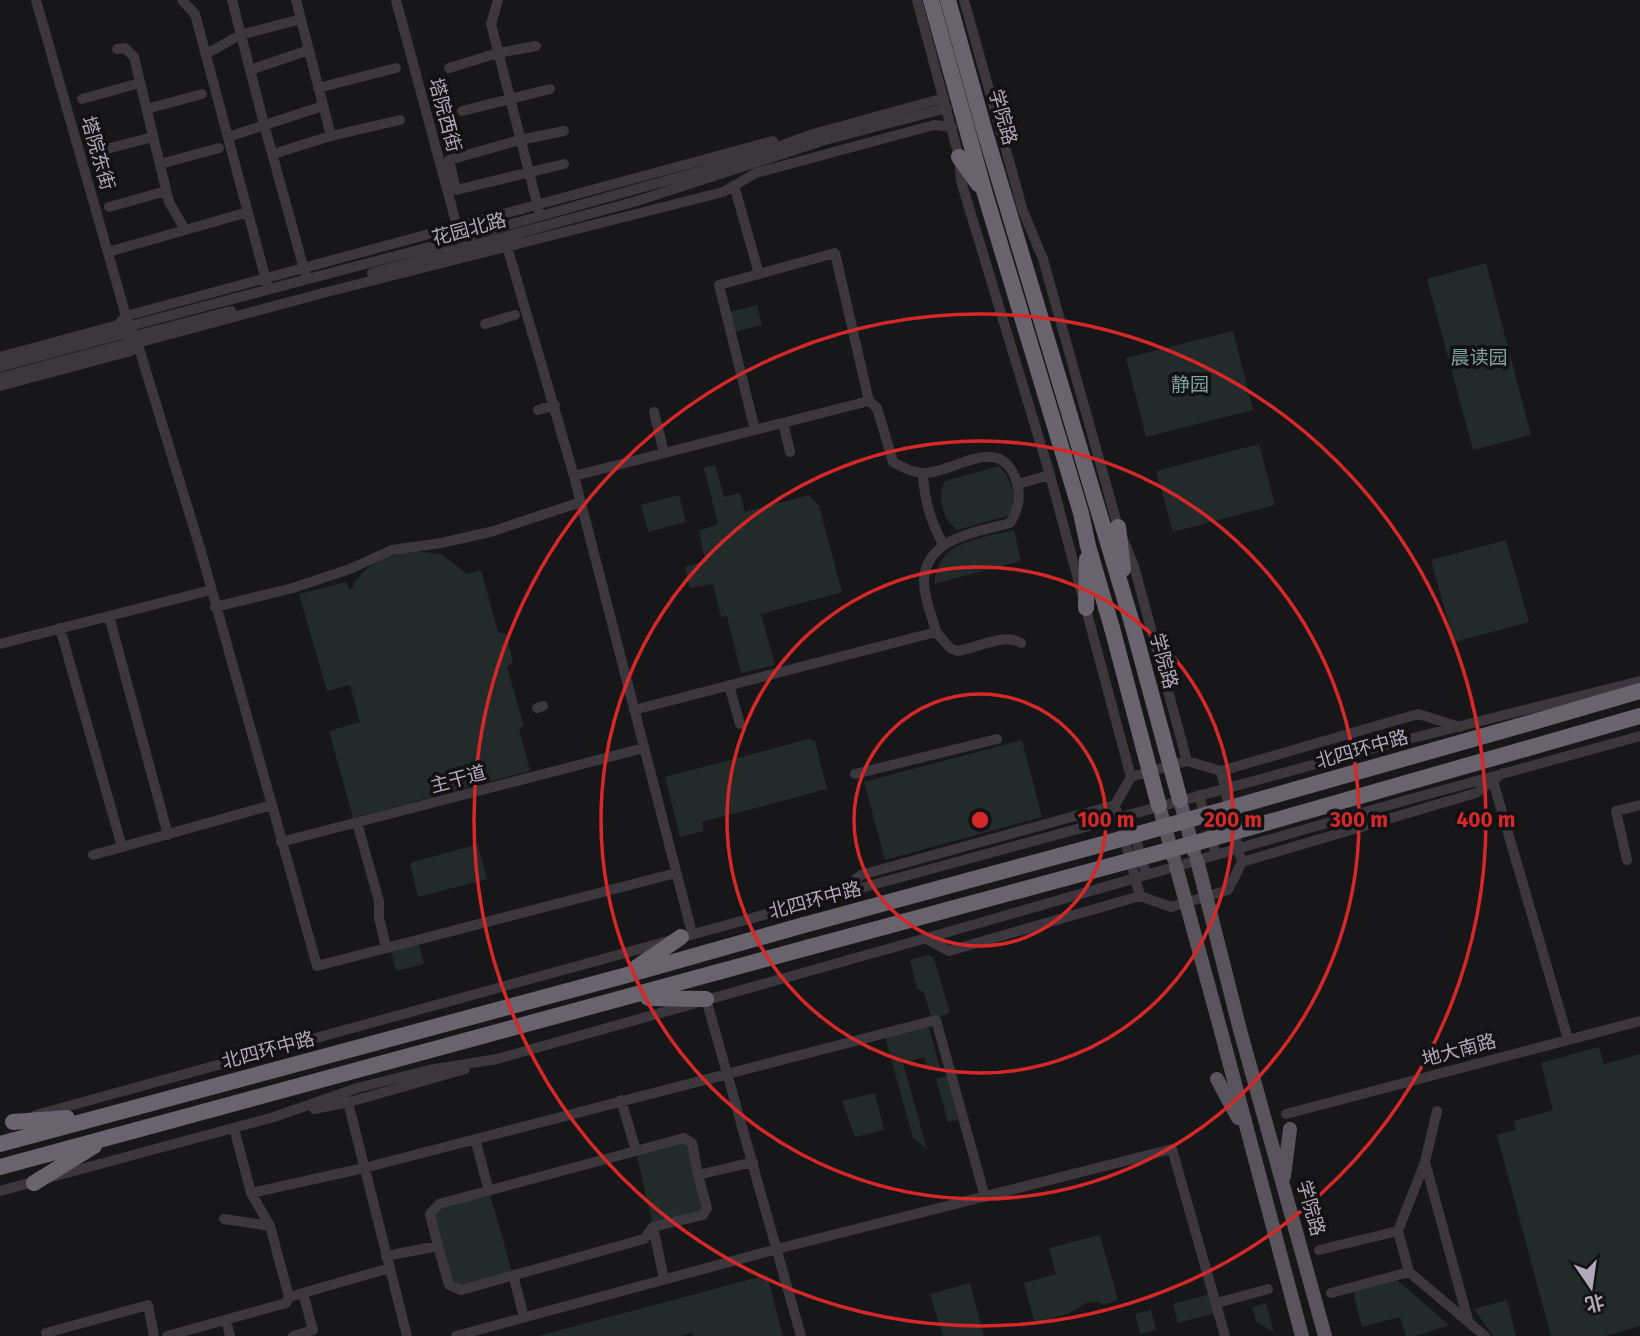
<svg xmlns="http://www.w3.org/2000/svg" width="1640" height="1336" font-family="'Fira Sans','Noto Sans SC',sans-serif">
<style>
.green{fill:#222b2a}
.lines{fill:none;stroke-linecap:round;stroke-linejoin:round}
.minor{stroke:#3b373d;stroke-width:10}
.major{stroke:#59535c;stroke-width:14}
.highway{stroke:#69636e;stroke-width:16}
.minor-bridge{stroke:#3b373d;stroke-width:10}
.major-bridge{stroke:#59535c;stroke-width:14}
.highway-bridge{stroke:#69636e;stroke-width:16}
.ring{fill:none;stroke:#d62828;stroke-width:3.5}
.labels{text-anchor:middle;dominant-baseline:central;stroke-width:7;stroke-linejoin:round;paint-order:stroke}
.street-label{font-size:19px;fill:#b1a8b8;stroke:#121113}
.park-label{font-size:19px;fill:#7fa3a0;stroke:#121113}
.centre{fill:#d62828;stroke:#121113;stroke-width:3.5}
.ring-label{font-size:21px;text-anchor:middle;font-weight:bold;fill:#d62828;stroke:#121113;stroke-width:7;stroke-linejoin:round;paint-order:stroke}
</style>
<rect width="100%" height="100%" fill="#171618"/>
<!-- green -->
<path class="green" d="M1486,263L1531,435L1473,450L1427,279Z
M757,305L762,325L734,332L729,312Z
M1233,331L1253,410L1146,437L1126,358Z
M1259,444L1275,505L1173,532L1156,471Z
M715,465L724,497L740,493L745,512L809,495L819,506L842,592L761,614L775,665L741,673L727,616L721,617L713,584L690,588L685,567L705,561L699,531L718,524L704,468Z
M999,466C1014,482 1015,494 1011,515L957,530C943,519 936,497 945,481Z
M679,495L686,522L648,532L641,505Z
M1014,530L1021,561L934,584C938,540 978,539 1014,530Z
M1506,540L1529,622L1454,642L1431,560Z
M416,551L441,554L467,574L481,570L498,632L506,634L513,662L507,667L524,726L519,728L530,771L353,818L329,731L360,722L350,685L327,691L299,594L346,582L350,591C364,563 388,555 416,551Z
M809,739L815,741L827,789L702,822L704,831L680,837L665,777Z
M1022,740L1042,817L885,860L864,782Z
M478,844L487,879L418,897L410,863Z
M419,944L424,964L396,971L391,951Z
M928,955L934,958L950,1013L932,1019L924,993L917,988L910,960Z
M928,1025L940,1067L928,1071L924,1057L903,1063L927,1149L913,1138L885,1037Z
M1599,1047L1604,1064L1640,1054V1326L1605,1336H1551L1497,1135L1516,1129L1514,1121L1553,1110L1541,1063Z
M946,1076L958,1120L948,1122L936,1079Z
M875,1093L884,1130L855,1137L842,1101Z
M684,1138L692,1143L703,1215L653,1227L636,1151Z
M489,1191L513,1275L461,1290L449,1285L430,1214L439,1204Z
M1100,1235L1118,1300L1104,1305L1097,1302L1086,1303L1070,1313L1035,1324L1024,1283L1056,1274L1049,1248Z
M767,1275L783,1336H693L692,1333L681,1336H538Z
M1397,1280L1449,1325L1416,1336H1406L1400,1317L1362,1327L1353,1292Z
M970,1283L984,1336H943L930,1294Z
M1214,1293L1219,1312L1178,1323L1173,1304Z
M1507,1300L1516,1336H1493L1474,1309Z
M1266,1303L1274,1333L1256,1321L1252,1307Z
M1151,1310L1156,1330L1140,1334L1135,1314Z"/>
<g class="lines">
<!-- minor -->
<path class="minor" d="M36,0L126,316L139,348L200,548L317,966L676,873
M182,0L195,14L267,284
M232,0L264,124L305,273
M396,0L458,230
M498,0L491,24L539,211
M917,0L959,157L961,181L1050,475L1131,777
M964,0L1023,211L1043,259L1118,527L1134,566L1187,761
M117,49L125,48L134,57L169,202L184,228
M206,54L240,35L301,19
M449,68L498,53L536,46
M250,70L309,50
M318,88L396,68
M82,99L140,83
M147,109L202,94
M462,111L550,89
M331,136L400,120
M228,137L323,106
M95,152L153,137
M273,154L331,136L296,0
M160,164L219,148
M564,164L456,190L449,160L520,140L564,131
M734,185L759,274L835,253L869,401
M109,207L166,191
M506,243L574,476L692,933
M108,252L248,212
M372,273L637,201L825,140L947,108
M485,324L515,315
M0,357L118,325L126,316L773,141
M0,367L122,334L130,326L437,245L747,158L813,134L944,98
M0,378L125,344L134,336L231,311
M0,386L131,351L137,343L323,293L723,192L756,173L934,125L952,127
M538,410L555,405
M654,412L664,453
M783,423L790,452
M755,430L719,285L759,274
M923,473C924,499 930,521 943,544
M574,476L869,401L877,408L893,462C901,467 915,473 924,473C954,473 997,434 1015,477C1022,494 1019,509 1010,523C978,532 927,537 924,579C923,595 932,616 936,632L634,710
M1018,484L1050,475
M215,607L293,588L350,569L392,550L441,543L490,532L581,502
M109,616L168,835
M60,628L122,847L272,805
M936,632L950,648L957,651C976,649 1004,632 1021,643
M0,644L211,590
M729,685L740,724
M537,708L543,706
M1393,743L1640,681
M1221,771L1240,856
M855,774L997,739
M1493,781L1568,1039
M1199,795L1216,855
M1407,800L1640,736
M1117,811L1140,896
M1129,815L1146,874
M357,823L379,901V918L386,947
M281,842L644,748
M93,855L122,847
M1627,860L1616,811L1640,805
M842,890L861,875L1115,805L1131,777L1187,761L1221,771L1418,714L1460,727
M925,938L949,951L1140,896L1171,907L1228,890L1242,862L1476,793L1503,773
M706,999L801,1336
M621,1100L636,1151
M348,1102L407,1336
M314,1109L353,1101L465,1069
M1437,1111L1425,1162L1398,1231L1409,1272L1485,1336
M1286,1114L1640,1021
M36,1115L894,879
M234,1128L251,1193L364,1168L936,1020L985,1197
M475,1139L489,1191
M1425,1162L1468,1320
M0,1191L274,1117L357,1088L429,1070L497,1059L948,932
M251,1193L270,1226
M224,1219L270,1226L289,1297
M653,1227L664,1279
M438,1246L430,1214L439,1204L684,1138L692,1143L698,1175
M1319,1250L1398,1231
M386,1256L438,1246L449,1285L461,1290L644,1239L653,1227L703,1215L707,1208L698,1175L753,1162
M513,1275L524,1317
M1331,1293L1409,1272
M1217,1303L1268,1289
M226,1320L230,1336
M47,1336L46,1333L148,1305L154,1336
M167,1336L286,1303L289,1297L390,1268
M293,1336L313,1330L303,1293
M456,1336L777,1249L1172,1149L1225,1336"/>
<!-- major -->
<path class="major" d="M1180,800L1194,852
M1159,806L1174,859
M1240,1030L1325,1336
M1222,1035L1302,1336
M1217,1079L1238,1118
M1284,1176L1290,1129"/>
<!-- highway -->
<path class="highway" d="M931,0L985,194L1081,513L1088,546L1112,628
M948,0L984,129L1132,623
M959,157L978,184
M1118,527L1123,569
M1086,608L1087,559
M1519,726L1640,691
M1525,749L1640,716
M637,967L681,937
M648,998L706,999
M13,1122L67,1118
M0,1144L627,975L804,925
M0,1167L810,947
M34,1183L94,1146"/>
<!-- minor-bridge -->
<path class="minor-bridge" d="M894,879L1393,743
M948,932L1407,800"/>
<!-- major-bridge -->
<path class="major-bridge" d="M1197,860L1240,1030
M1176,866L1222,1035"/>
<!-- highway-bridge -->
<path class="highway-bridge" d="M1132,623L1180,800
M1112,628L1159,806
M804,925L1103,844L1519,726
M810,947L1206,840L1525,749"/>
</g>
<!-- distance rings -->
<g class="ring">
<circle cx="980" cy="820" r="126"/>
<circle cx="980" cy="820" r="253"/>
<circle cx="980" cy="820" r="379"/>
<circle cx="980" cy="820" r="506"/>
</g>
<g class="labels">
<!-- street labels -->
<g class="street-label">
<text transform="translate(445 115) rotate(75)">塔院西街</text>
<text transform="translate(1003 117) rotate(74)">学院路</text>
<text transform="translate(98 153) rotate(74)">塔院东街</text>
<text transform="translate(469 229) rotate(-15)">花园北路</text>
<text transform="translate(1164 661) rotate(75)">学院路</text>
<text transform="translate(1362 749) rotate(-16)">北四环中路</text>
<text transform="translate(458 779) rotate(-15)">主干道</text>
<text transform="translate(815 900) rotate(-15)">北四环中路</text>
<text transform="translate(268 1050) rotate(-15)">北四环中路</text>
<text transform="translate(1459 1050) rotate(-15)">地大南路</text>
<text transform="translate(1311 1208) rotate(74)">学院路</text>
</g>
<!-- park labels -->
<g class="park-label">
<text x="1479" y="357">晨读园</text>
<text x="1190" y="384">静园</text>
</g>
</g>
<circle cx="980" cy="820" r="10" class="centre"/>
<g class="ring-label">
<text x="1106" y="827">100 m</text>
<text x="1233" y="827">200 m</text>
<text x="1359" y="827">300 m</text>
<text x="1486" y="827">400 m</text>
</g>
<!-- north arrow -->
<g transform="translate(1591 1287) rotate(167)" stroke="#121113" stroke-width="5" paint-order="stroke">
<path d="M0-5L12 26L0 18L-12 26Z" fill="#b1a8b8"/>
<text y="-10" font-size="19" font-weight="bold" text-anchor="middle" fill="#b1a8b8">北</text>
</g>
</svg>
